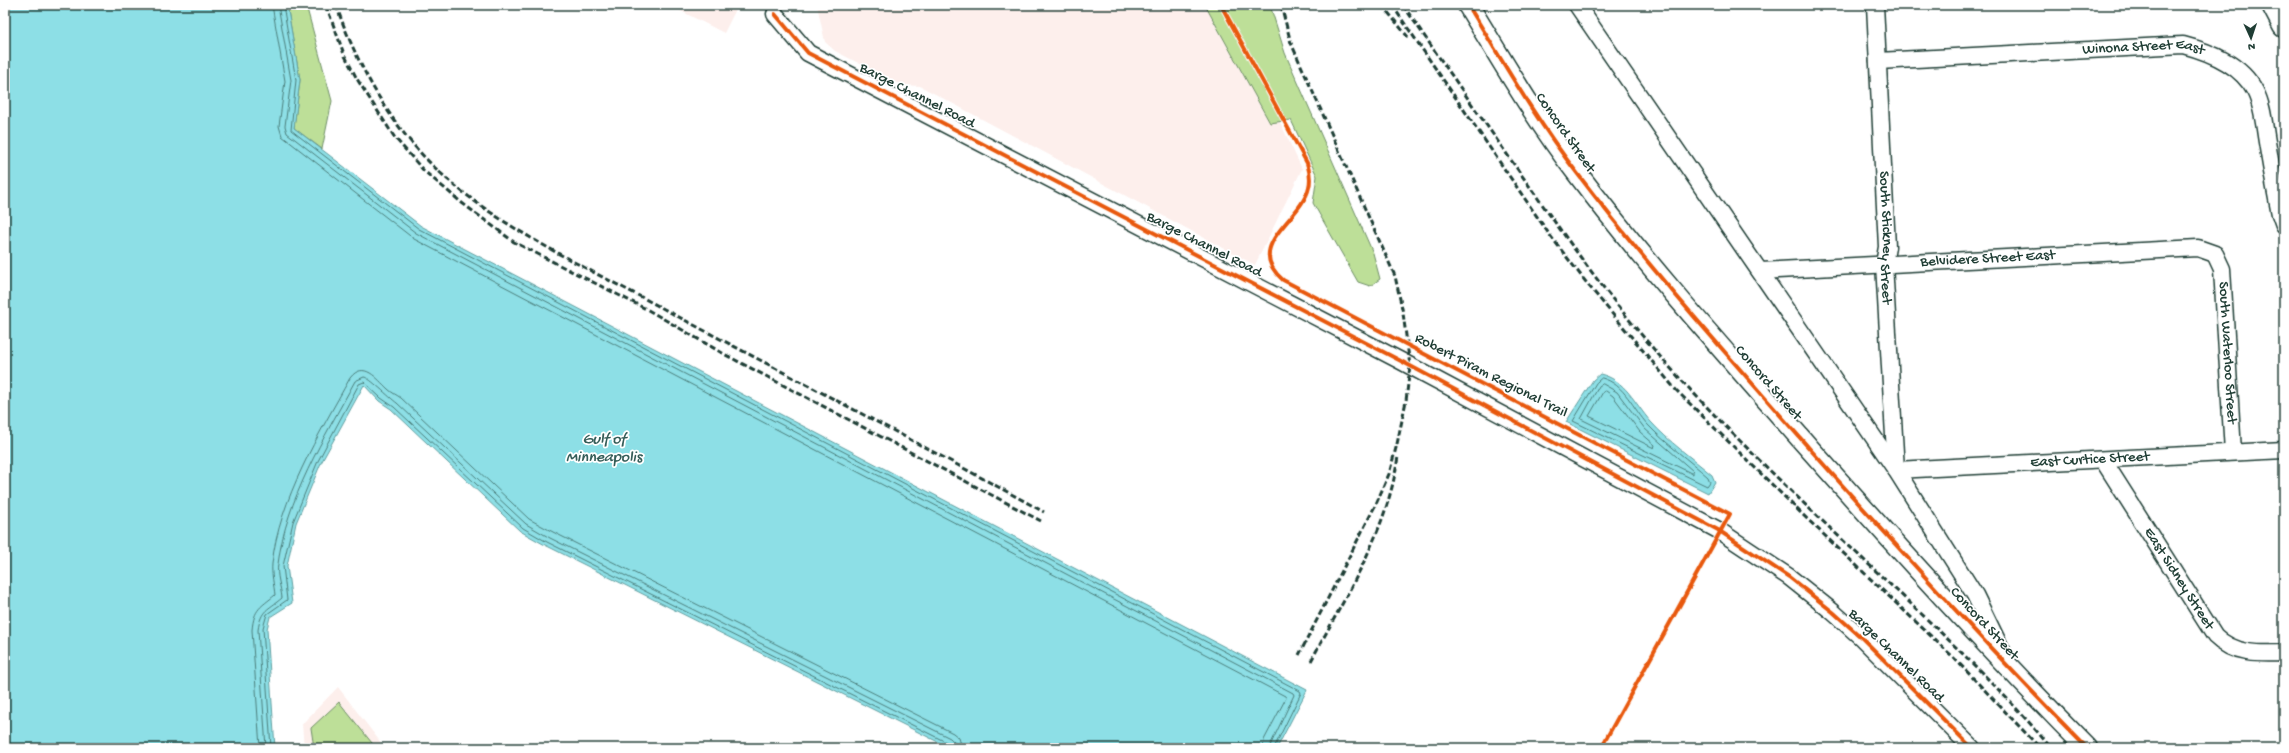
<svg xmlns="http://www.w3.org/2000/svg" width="2289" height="753" font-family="'Gochi Hand',sans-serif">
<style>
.built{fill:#fdefec}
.green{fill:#bddf98;stroke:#6e8e66}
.water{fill:#8ddfe6;stroke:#619e9f}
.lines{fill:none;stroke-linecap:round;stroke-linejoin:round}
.shore{stroke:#4b7e7b;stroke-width:1}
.minor-casing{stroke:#1f3d34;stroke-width:19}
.major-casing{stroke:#1f3d34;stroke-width:23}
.highway-casing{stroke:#1f3d34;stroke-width:25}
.minor{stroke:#fff;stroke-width:16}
.major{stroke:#fff;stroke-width:20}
.highway{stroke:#fff;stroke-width:22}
.rail{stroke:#1f3d34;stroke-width:3;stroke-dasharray:6 3;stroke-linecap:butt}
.cycleway-casing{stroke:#fff;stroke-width:6}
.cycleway{stroke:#e8590c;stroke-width:4}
.labels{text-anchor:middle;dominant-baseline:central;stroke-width:3.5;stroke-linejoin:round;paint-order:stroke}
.street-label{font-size:15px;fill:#1f3d34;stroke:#fff}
.water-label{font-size:16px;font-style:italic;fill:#355d58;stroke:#fff}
</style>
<rect width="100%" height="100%" fill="#fff"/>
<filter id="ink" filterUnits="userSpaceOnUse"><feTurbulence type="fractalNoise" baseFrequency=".025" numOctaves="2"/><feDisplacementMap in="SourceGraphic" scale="8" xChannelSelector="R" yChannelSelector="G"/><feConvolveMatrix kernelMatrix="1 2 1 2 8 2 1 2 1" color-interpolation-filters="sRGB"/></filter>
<g filter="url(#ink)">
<!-- built -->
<path class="built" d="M669,5H738L724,33Z
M817,5H1205L1270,123L1280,122L1302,169L1255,265L920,86L901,85L835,51L825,42Z
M338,687L385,748H304L302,724Z"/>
<!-- green -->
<path class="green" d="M287,5H306L332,101L322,149L294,128L300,80Z
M1205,5H1270L1285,53L1373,253L1380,279L1370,286L1358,282L1313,203L1317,176L1291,120L1270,123Z
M339,702L376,748H314L311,728Z"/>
<!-- water -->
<path class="water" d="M5,5H287L300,80L294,128L421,226L1307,690L1277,748H950L545,545L520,531L391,409L379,401L364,385L321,463L296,523L287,566L292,603L270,617L267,629L275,748H5Z
M1600,374C1626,380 1634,403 1651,422C1668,441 1692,458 1712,475L1715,482L1708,493L1566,422L1593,380Z"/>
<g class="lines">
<!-- shore -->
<path class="shore" d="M272,5L285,81L279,126L282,136L414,239L1285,696L1286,698L1264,740L1263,748
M278,5L291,80L285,126L287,133L416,233L1293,693L1294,695L1269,748
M283,5L296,80L291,130L419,229L1300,691L1301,693L1274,748
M1602,378C1625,384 1633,409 1648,425C1666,444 1689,460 1708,477L1710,482L1707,486L1573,421L1596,383Z
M1603,384L1617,392L1645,429L1693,471V474L1581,419L1599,386Z
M1606,391L1613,396L1640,432L1655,445L1654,448L1589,416L1603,392Z
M260,748L252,630C254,608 261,607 275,595C274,585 271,574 272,564C279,500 319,434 350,378C364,360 377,379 388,389C392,393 397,395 401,398L529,519L553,532L953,733L959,738L962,748
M266,748L258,630C261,609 268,610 282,598C281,587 276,575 278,564C286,499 324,438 355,381L364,377C369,377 390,398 397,403L526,524L550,538L950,738L955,743L956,748
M271,748L263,628L267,614L287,600L283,566L293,522L318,461L359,384L364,382L381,398L394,407L523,528L547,542L948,743L951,748"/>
<defs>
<g id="minor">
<path d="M1577,5L1896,470L1975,595L2006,659"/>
<path id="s1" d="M1875,5L1887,247L1884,264L1896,470L2284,450"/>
<path d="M775,14L808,53L1399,360L1718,530L1789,577L1833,612L1862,638L1972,748"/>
<path id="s2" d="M1878,61L2183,45C2210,52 2241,64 2255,91C2263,106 2264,125 2267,142C2271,166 2275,190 2280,214L2284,225"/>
<path id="s3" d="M1760,271L2198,248L2215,254L2222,269L2233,452"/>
<path id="s4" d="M2103,460L2215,636C2234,655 2259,654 2284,653"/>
</g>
<path id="major" d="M1468,5C1503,62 1536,120 1577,173C1649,268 1730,358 1809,448C1900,550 1991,651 2087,748"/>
<path id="highway" d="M2273,5L2284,26"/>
</defs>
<!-- minor casing -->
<use href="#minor" class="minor-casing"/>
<!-- major casing -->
<use href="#major" class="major-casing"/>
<!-- highway casing -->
<use href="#highway" class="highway-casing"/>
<!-- minor -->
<use href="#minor" class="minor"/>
<!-- major -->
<use href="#major" class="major"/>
<!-- highway -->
<use href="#highway" class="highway"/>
<!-- rail -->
<path class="rail" d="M326,5L344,54L357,79L395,138L424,171L462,203L514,242L648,310L724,354L1041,521
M336,5C359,70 393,131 445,177C505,231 593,271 664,309C791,377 919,443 1044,512
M1281,5L1291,43L1395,276L1403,313L1410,366L1406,401L1397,444L1389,474L1376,504L1299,655
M1382,5L1408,37
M1392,5L1549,234L1589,286L1676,390L1802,514L1952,656L2040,748
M1403,5C1447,69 1492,133 1537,197C1583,262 1630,325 1685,384C1756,460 1833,531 1909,602C1958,649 2008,696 2051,748
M1311,661C1346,595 1388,531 1398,456"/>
<defs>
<path id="cycleway" d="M1221,5L1307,163C1310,172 1311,179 1309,187C1302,220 1242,245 1283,280L1730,514L1601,748
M1468,5C1503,62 1536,120 1577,173C1649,268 1730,358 1809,448C1900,550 1991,651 2087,748
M775,14L808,53L1399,360L1718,530L1789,577L1833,612L1862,638L1972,748"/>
</defs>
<!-- cycleway casing -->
<use href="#cycleway" class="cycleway-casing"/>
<!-- cycleway -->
<use href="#cycleway" class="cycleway"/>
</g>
</g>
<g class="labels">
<!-- street labels -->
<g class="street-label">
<text stroke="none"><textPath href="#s2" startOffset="266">Winona Street East</textPath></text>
<text transform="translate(917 96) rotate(27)">Barge Channel Road</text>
<text transform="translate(1565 133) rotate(55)">Concord Street</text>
<text stroke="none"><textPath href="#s1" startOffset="233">South Stickney Street</textPath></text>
<text transform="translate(1204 245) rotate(27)">Barge Channel Road</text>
<text stroke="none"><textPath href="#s3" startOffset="228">Belvidere Street East</textPath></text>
<text stroke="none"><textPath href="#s3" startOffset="557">South Waterloo Street</textPath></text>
<text transform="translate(1491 376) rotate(27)">Robert Piram Regional Trail</text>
<text transform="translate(1768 383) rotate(49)">Concord Street</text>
<text stroke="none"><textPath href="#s1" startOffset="660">East Curtice Street</textPath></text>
<text stroke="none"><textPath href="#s4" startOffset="141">East Sidney Street</textPath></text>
<text transform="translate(1984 624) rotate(47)">Concord Street</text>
<text transform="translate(1896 656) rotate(44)">Barge Channel Road</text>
</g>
<!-- water labels -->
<g class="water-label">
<text x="604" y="440">Gulf of<tspan x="604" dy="18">Minneapolis</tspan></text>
</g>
</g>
<!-- margin -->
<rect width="2289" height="753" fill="none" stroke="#fff" stroke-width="20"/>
<rect x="10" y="10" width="2269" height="733" fill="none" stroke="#1f3d34" stroke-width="1.5" filter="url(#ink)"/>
<!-- north arrow -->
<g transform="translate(2251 38) rotate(177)" stroke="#ffffff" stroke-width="3" paint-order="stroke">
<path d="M0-3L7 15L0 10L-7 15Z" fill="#1f3d34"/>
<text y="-6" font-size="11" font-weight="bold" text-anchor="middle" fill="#1f3d34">N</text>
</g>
</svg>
